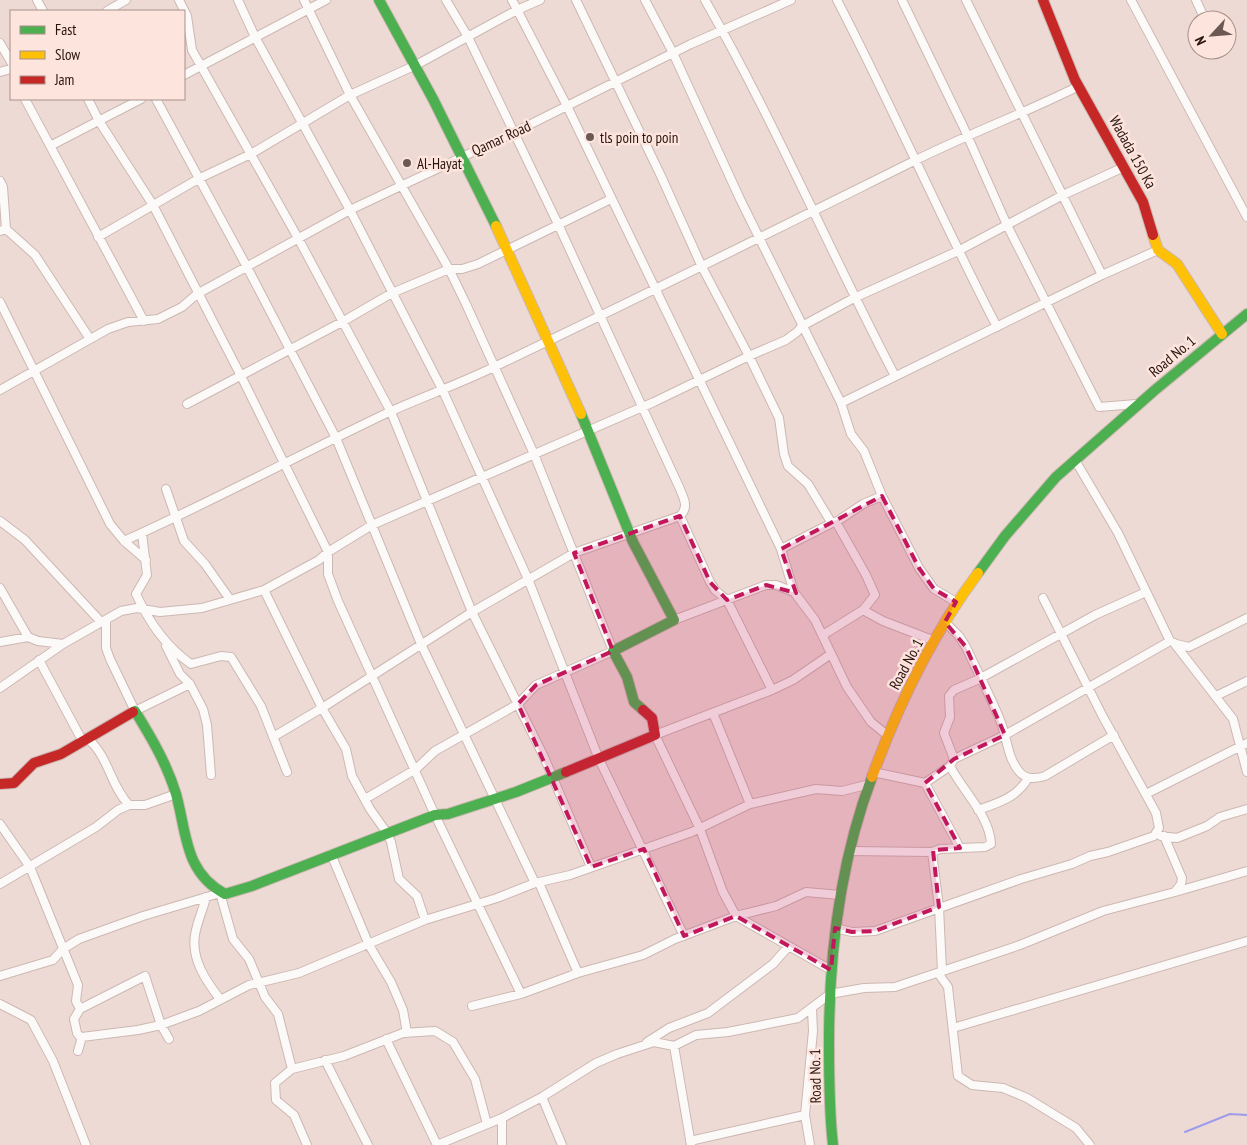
<svg xmlns="http://www.w3.org/2000/svg" width="1247" height="1145" font-family="'PT Sans Narrow',sans-serif">
<style>
.lines{fill:none;stroke-linecap:round;stroke-linejoin:round}
.stream{stroke:#9e9cea;stroke-width:2}
.street-casing{stroke:#ccb8b2;stroke-width:10}
.fast-casing{stroke:#ccb8b2;stroke-width:12}
.slow-casing{stroke:#ccb8b2;stroke-width:12}
.jam-casing{stroke:#ccb8b2;stroke-width:12}
.street{stroke:#fcf9f9;stroke-width:8}
.fast{stroke:#4caf50;stroke-width:10}
.slow{stroke:#ffc107;stroke-width:10}
.jam{stroke:#c62828;stroke-width:10}
.marked{fill:#c2185b;fill-opacity:0.2;stroke:#c2185b;stroke-width:4;stroke-dasharray:10 6;stroke-linejoin:round}
.poi-dot{fill:#6d5953;stroke:#fde4dd;stroke-width:2}
.labels{text-anchor:middle;dominant-baseline:central;stroke-width:5;stroke-linejoin:round;paint-order:stroke}
.poi-label{font-size:15px;fill:#28130d;stroke:#fde4dd;text-anchor:start}
.street-label{font-size:15px;fill:#28130d;stroke:#fde4dd}
</style>
<rect width="100%" height="100%" fill="#eedad4"/>
<g class="lines">
<!-- stream -->
<path class="stream" d="M1185,1132L1230,1114L1247,1115"/>
<defs>
<path id="street" d="M37,0L43,11
M179,0L187,16L192,50L298,238L391,412L472,612L544,757L591,867
M238,0L255,37L350,210L443,391L528,579L599,759L684,936
M304,0L350,95L449,269L466,304L534,454L613,651L536,685L518,704L435,751L416,769L365,799
M446,0L468,37L558,224L680,489C684,499 689,507 680,516L710,582L715,590L727,600L772,690
M512,0L567,106L781,549L794,592L815,620L847,687L871,722L887,735
M576,0L661,176L702,267L749,356L779,418L784,454L788,466L808,484L831,522
M645,0L673,53L740,199L841,403L851,434L864,451L882,496L919,568L934,589L956,602
M705,0C775,122 830,252 895,376
M837,0C893,108 941,219 997,327
M902,0L963,126L1007,225L1099,407L1136,404
M966,0L1102,275
M1131,0L1247,217
M1196,0L1202,13
M107,11L126,0
M0,43L11,62
M0,72L11,69
M184,75L326,0
M25,99L144,321
M88,99L99,121L153,205L241,376L328,552V574L338,601L435,815L521,994
M156,99L247,267L336,438L421,644L535,883
M50,146L141,99
M0,181L3,187L6,229
M0,231L6,229L35,255L90,339
M98,237L200,178L251,154L350,95L416,65L517,10L540,0
M0,302L110,524L124,541L146,560
M0,390L108,329L128,322L158,319L182,307L197,294L350,210L513,133L691,44L791,0
M841,403L1102,275L1158,250
M187,404L342,322L392,293L449,269H462L478,264L611,199
M1075,460L1118,533L1170,641
M166,489L184,541L205,564L229,598
M0,521L25,540L101,622
M142,533L147,575L136,594C149,622 165,646 191,664L221,656L231,657L261,706L287,772
M124,541C213,501 299,455 387,413C422,397 459,384 494,367C635,300 775,230 914,161C968,134 1025,113 1079,86
M781,549L834,522
M0,588L28,637L38,641L63,644
M264,590L322,708L346,749L352,776L370,809L387,833L391,842L399,879L417,896L425,920
M863,610L883,621L935,641
M106,620V648L110,659L135,711L190,684
M674,620L766,585H776L794,592
M945,622L959,636L966,647C977,671 990,695 1000,720C1007,736 1007,756 1018,770C1025,780 1035,779 1045,776L1114,735
M823,635L863,610L875,595L866,575L836,522L863,504L882,496
M0,642L28,637
M1174,643L1233,719L1247,772
M1176,644L1189,647L1247,618
M166,646L180,674L190,684L203,709L207,725L211,775
M831,654L793,680L772,690L655,735L700,829L723,892L736,916L831,970
M39,660L83,742
M0,688L63,644L121,611L137,608L160,612L202,608L264,590L319,560L328,552L372,525L654,402L749,356L786,340L797,332L802,326L854,298L958,251L1063,195L1124,167
M1216,696L1247,681
M713,713L750,804
M273,737L322,708L472,612L574,553L680,516
M88,739C109,757 110,785 129,805
M954,759L1005,735L1170,641
M873,772L925,783L950,766L954,759L944,733L950,717L949,696L954,690L979,679L1095,615L1146,592
M925,783L960,848
M1146,794L1247,743
M978,810C998,803 1018,797 1028,778
M0,824L30,867L78,985L76,1001L80,1009
M1161,836L1177,838L1207,826L1220,817L1247,809
M849,851L932,852L939,907L942,971
M932,852L940,849L985,847L991,844C990,816 962,790 950,766
M331,854L369,945L391,982L403,1010L407,1033
M539,883L578,973
M0,884L96,827L118,810L129,805H145L176,794
M1175,892L1247,871
M206,897C203,910 197,922 195,935C191,959 206,981 220,999
M835,928L852,932L875,931L1021,879L1072,864L1090,856L1108,852L1154,836L1159,828L1156,813L1102,715L1043,598
M938,973L948,987L958,1076L972,1085L1003,1088L1027,1098L1076,1128L1090,1145
M0,976L53,960L63,949L79,939L143,916L220,893L233,939L249,959L265,997L278,1014L292,1069
M0,1004L31,1020L53,1061L86,1145
M472,1006L521,994L578,973L643,955L675,939L736,916L776,906L806,892L840,895
M953,1028L1247,941
M81,1038L77,1033L74,1019L80,1009L145,976L161,1025L169,1039
M386,1039L437,1145
M647,1042L669,1028L708,1013L773,964L788,947
M674,1046L691,1145
M78,1051L82,1037L138,1030L161,1025L199,1011L249,985L299,973L425,920L497,898L535,883L570,875L692,832L750,804L816,789L842,791L870,784
M325,1060L368,1145
M542,1097L562,1145
M690,1141L805,1115
M307,1145L294,1115L276,1100L275,1083L292,1069L344,1056L403,1033L435,1031L453,1042L475,1079L487,1124
M437,1145L502,1118
M502,1145V1118L542,1097L596,1063L617,1054L654,1042L674,1046L696,1035L728,1032L798,1018L830,994L864,988L895,987L1020,945L1103,911L1175,892L1181,884L1182,878L1164,836
M810,1145L805,1115L813,1031L812,1009"/>
<path id="fast" d="M379,0L433,99L496,226
M581,414L633,542L674,620L613,651L627,677L634,702L643,710
M978,573L1005,536L1056,477L1155,390L1247,314
M133,712L135,711C151,737 167,764 176,794C187,833 184,872 225,894L252,886L435,815L448,814L516,792L566,772
M833,1145C829,1111 829,1077 829,1042C829,951 840,862 872,777"/>
<path id="slow" d="M496,226L581,414
M1153,235L1158,250L1177,264L1222,334
M872,777C898,705 932,635 978,573"/>
<path id="jam" d="M1043,0L1075,80L1143,202L1153,235
M566,772L655,735L652,718L643,710
M0,784L14,783L34,763L61,754L133,712"/>
</defs>
<!-- street casing -->
<use href="#street" class="street-casing"/>
<!-- fast casing -->
<use href="#fast" class="fast-casing"/>
<!-- slow casing -->
<use href="#slow" class="slow-casing"/>
<!-- jam casing -->
<use href="#jam" class="jam-casing"/>
<!-- street -->
<use href="#street" class="street"/>
<!-- fast -->
<use href="#fast" class="fast"/>
<!-- slow -->
<use href="#slow" class="slow"/>
<!-- jam -->
<use href="#jam" class="jam"/>
</g>
<!-- marked area -->
<path class="marked" d="M882,496L919,568L934,589L956,602L945,622L966,647L1005,735L954,759L925,783L960,848L933,850L939,907L875,931L852,932L835,928L831,970L736,916L684,936L644,849L591,867L518,704L536,685L613,651L574,553L680,516L710,582L727,600L766,585L796,593L781,549Z"/>
<!-- markers -->
<g class="poi-dot">
<circle cx="590" cy="137" r="5"/>
<circle cx="407" cy="163" r="5"/>
</g>
<g class="labels">
<!-- poi labels -->
<g class="poi-label">
<text x="600" y="137">tls poin to poin</text>
<text x="417" y="163">Al-Hayat</text>
</g>
<!-- street labels -->
<g class="street-label">
<text transform="translate(501 138) rotate(-25)">Qamar Road</text>
<text transform="translate(1133 152) rotate(61)">Wadada 150 Ka</text>
<text transform="translate(1172 356) rotate(-40)">Road No. 1</text>
<text transform="translate(906 664) rotate(-62)">Road No. 1</text>
<text transform="translate(815 1076) rotate(-91)">Road No. 1</text>
</g>
</g>
<!-- legend -->
<rect x="10" y="10" width="175" height="90" fill="#fde4dd" stroke="#a8908a"/>
<rect x="20" y="26" width="25" height="8" fill="#4caf50" stroke="#a8908a"/>
<text x="55" y="35" font-size="15" fill="#28130d">Fast</text>
<rect x="20" y="51" width="25" height="8" fill="#ffc107" stroke="#a8908a"/>
<text x="55" y="60" font-size="15" fill="#28130d">Slow</text>
<rect x="20" y="76" width="25" height="8" fill="#c62828" stroke="#a8908a"/>
<text x="55" y="85" font-size="15" fill="#28130d">Jam</text>
<!-- north arrow -->
<g transform="translate(1212 35) rotate(244)"><circle r="24" fill="#fde4dd" stroke="#a8908a"/>
<path d="M0-4L9 19L0 12L-9 19Z" fill="#6d5953"/>
<text y="-8" font-size="14" font-weight="bold" text-anchor="middle" fill="#28130d">N</text>
</g>
</svg>
